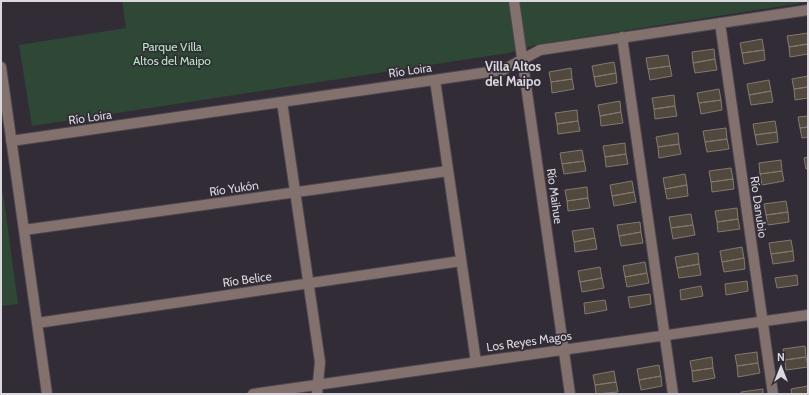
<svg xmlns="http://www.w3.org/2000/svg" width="809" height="395" font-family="Cabin,sans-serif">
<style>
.green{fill:#2f4835}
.building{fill:#52493e;stroke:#83796d}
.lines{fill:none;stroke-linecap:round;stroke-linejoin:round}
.minor-casing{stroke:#4d4752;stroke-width:12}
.minor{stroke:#83716d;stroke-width:10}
.labels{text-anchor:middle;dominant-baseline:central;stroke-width:3.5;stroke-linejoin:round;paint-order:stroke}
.park-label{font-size:12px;fill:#b2e9bd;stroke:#322c37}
.street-label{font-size:12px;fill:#dad7de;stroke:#322c37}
.neighbourhood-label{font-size:13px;font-weight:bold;fill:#dad7de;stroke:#322c37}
</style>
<rect width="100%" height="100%" fill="#322c37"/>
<!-- green -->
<path class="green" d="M122,1H808V2L539,44L508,53L32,126L19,45L126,28Z
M1,193H3L18,304L1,306Z"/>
<!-- building -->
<path class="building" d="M808,33V44L789,47L787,36Z
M762,39L764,50L742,53L740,43Z
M808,44V54L790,57L789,47Z
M714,49L715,59L693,63L692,52Z
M764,50L765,60L744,64L742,53Z
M668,55L670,66L648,69L646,58Z
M715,59L717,70L695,73L693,63Z
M614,62L616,73L594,77L592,66Z
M670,66L672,76L650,80L648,69Z
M571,68L572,79L551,82L549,72Z
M616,73L617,83L596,87L594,77Z
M808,76V87L794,89L792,79Z
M572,79L574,89L552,93L551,82Z
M769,80L771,91L749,95L747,84Z
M808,87V98L795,100L794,89Z
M719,89L721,100L699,103L697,93Z
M771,91L773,102L751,105L749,95Z
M674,95L675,106L654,109L652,98Z
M721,100L722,110L701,114L699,103Z
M620,101L621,112L600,116L598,105Z
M675,106L677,116L655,119L654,109Z
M577,110L578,121L557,124L555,113Z
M621,112L623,123L601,126L600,116Z
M808,116V127L800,128L798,117Z
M578,121L580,131L558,134L557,124Z
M775,121L777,132L755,135L753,124Z
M808,127V137L802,138L800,128Z
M726,128L727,139L705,142L703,131Z
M777,132L778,142L757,145L755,135Z
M678,133L679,144L658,147L656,137Z
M727,139L729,149L707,152L705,142Z
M625,143L626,154L605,157L603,146Z
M679,144L681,154L659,158L658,147Z
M582,150L584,161L562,164L560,153Z
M626,154L628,164L606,167L605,157Z
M808,157V168L806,169L804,158Z
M781,160L782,171L760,174L759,163Z
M584,161L586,171L564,174L562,164Z
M731,168L733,179L711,182L709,171Z
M782,171L784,181L762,185L760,174Z
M685,174L687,185L665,189L663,178Z
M733,179L734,189L712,192L711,182Z
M632,181L634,192L612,196L610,185Z
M687,185L688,196L667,199L665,189Z
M587,187L588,198L567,201L565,190Z
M634,192L636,202L614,206L612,196Z
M588,198L590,208L568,211L567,201Z
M786,201L788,212L766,215L764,204Z
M737,208L738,219L717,222L715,211Z
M788,212L789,222L768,225L766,215Z
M691,214L693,225L671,228L669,217Z
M738,219L740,229L718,232L717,222Z
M640,222L641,232L619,236L617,225Z
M693,225L695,235L673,239L671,228Z
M593,228L595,238L574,242L572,231Z
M641,232L643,243L621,246L619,236Z
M595,238L597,249L575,252L574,242Z
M791,240L793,251L771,254L769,243Z
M742,247L744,258L722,262L720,251Z
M793,251L794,261L773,264L771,254Z
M698,253L699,264L677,268L675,257Z
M744,258L745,269L724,272L722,262Z
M645,262L647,273L625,277L623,266Z
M699,264L701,275L679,278L677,268Z
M600,267L602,278L580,282L578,271Z
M647,273L649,283L627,287L625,277Z
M797,275L798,285L777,288L775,278Z
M602,278L604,288L582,292L580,282Z
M747,281L748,291L726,295L725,284Z
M701,286L703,296L681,300L680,290Z
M650,294L651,304L630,308L628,297Z
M605,300L607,310L585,314L584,303Z
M805,346L806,357L785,360L783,349Z
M757,352L758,363L737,366L735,355Z
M712,357L713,368L692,371L690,361Z
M806,357L808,367L786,370L785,360Z
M758,363L760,373L738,377L737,366Z
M659,365L661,376L639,380L637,369Z
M713,368L715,378L693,382L692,371Z
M614,371L616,382L595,385L593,375Z
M661,376L662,386L641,390L639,380Z
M616,382L618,392L596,394L595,385Z
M808,386V394H792L791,389Z
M763,389V394H741V392Z"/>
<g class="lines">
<defs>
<path id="minor" d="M514,1L570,394
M720,23L773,394
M622,37L673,394
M1,67L47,394
M435,80L476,362
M282,102L320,362L317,394
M11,141L503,70L540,50L808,10
M24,230L448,171
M37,323L461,261
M253,394L808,315"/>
</defs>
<!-- minor casing -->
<use href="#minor" class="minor-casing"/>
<!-- minor -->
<use href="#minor" class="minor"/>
</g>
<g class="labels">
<!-- park labels -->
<g class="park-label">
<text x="172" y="46">Parque Villa<tspan x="172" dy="14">Altos del Maipo</tspan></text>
</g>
<!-- street labels -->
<g class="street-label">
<text transform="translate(410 70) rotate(-8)">Río Loira</text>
<text transform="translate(90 117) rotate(-8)">Río Loira</text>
<text transform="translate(234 188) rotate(-8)">Río Yukón</text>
<text transform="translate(555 196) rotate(82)">Río Maihue</text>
<text transform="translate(759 207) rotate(82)">Río Danubio</text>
<text transform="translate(247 279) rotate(-8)">Río Belice</text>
<text transform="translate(529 341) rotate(-8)">Los Reyes Magos</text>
</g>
<!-- neighbourhood labels -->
<g class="neighbourhood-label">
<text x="513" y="66">Villa Altos<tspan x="513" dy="15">del Maipo</tspan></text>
</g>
</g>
<!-- border -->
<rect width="809" height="395" fill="none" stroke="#dad7de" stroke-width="4"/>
<!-- north arrow -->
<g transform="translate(781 367)" stroke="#322c37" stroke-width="3" paint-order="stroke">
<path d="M0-3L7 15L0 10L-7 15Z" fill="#dad7de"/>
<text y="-6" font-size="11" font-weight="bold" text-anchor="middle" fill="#dad7de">N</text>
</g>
</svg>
